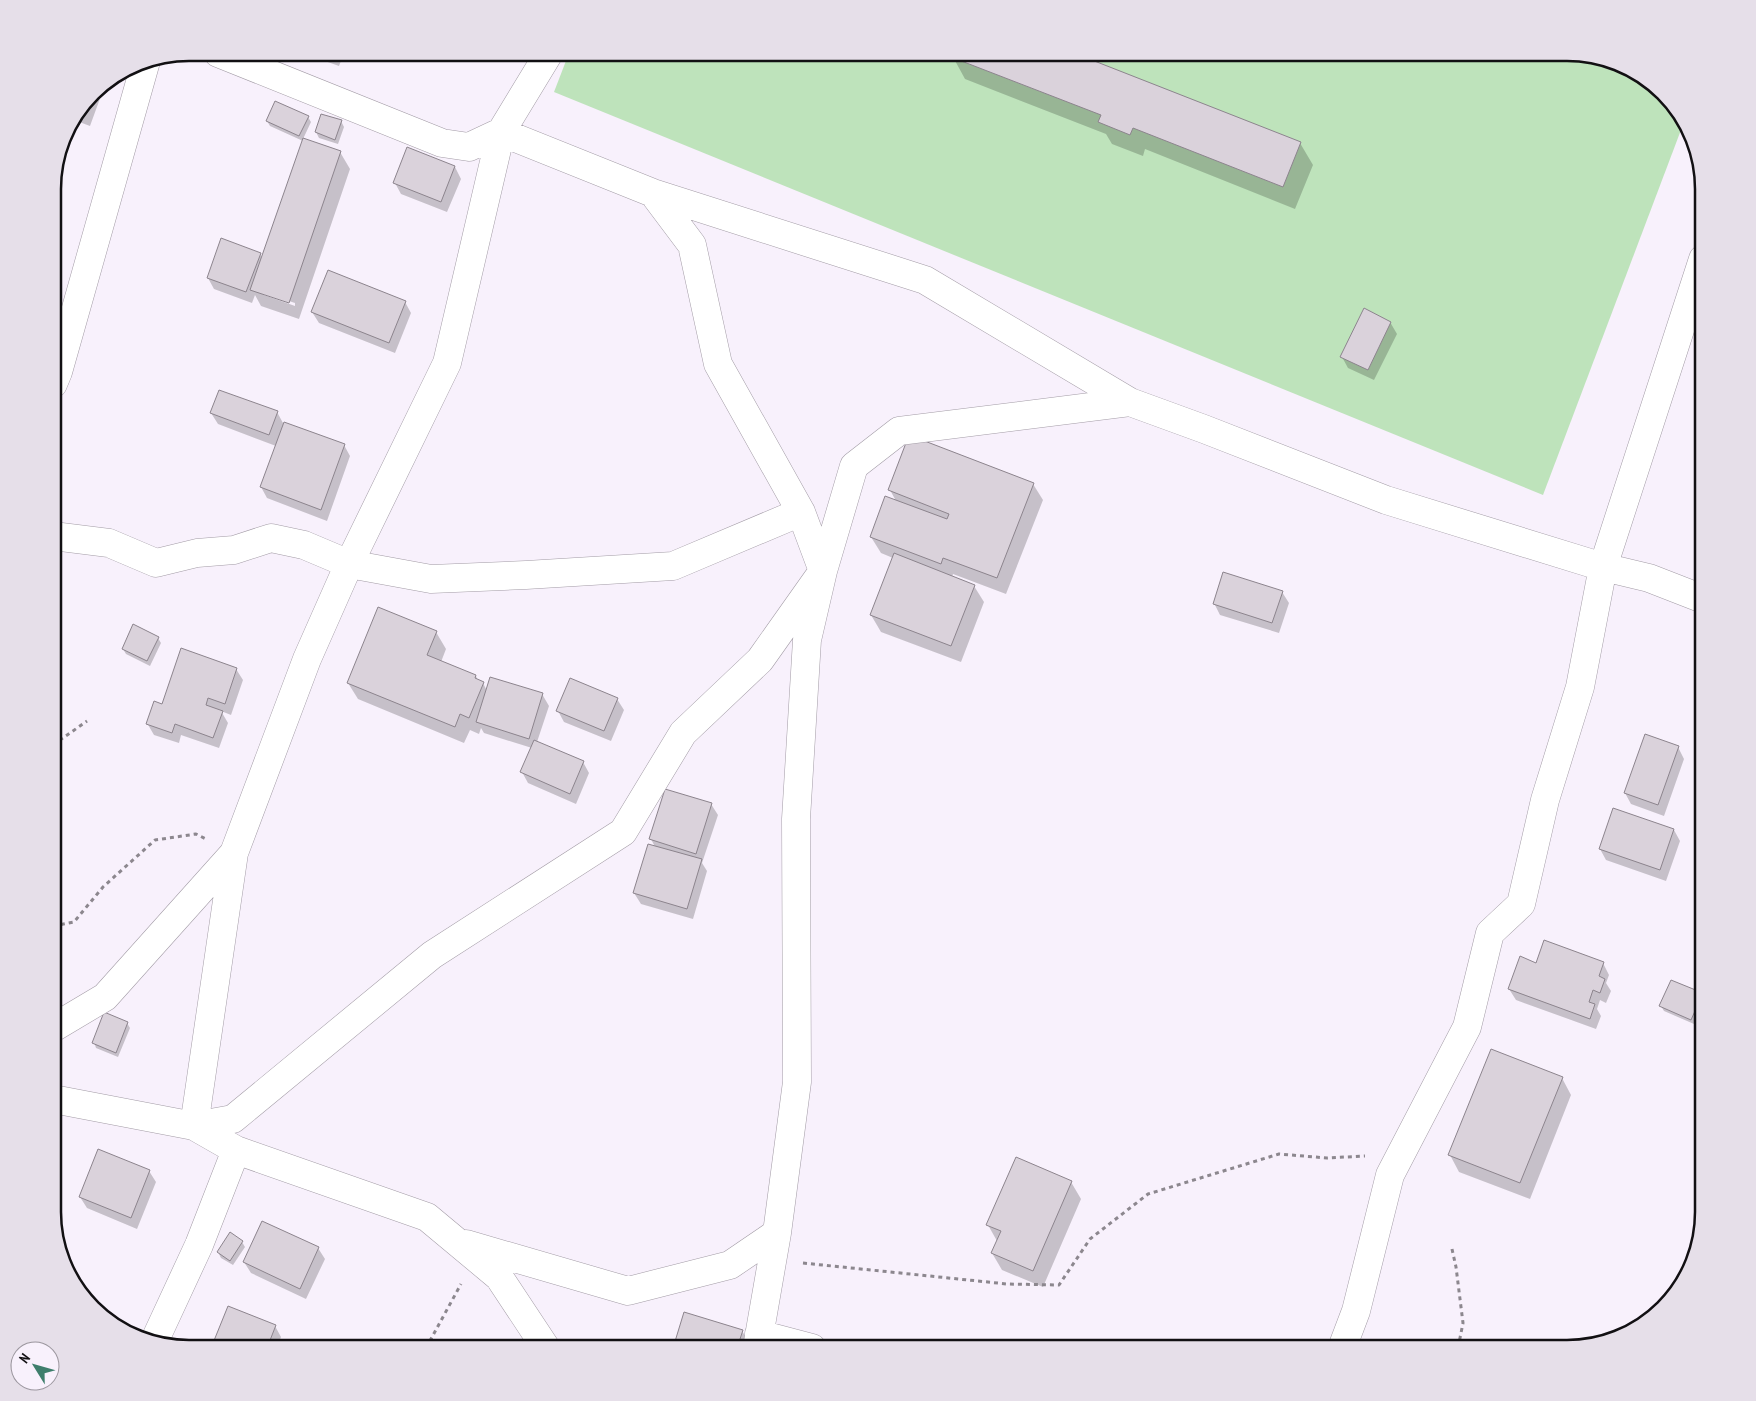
<svg xmlns="http://www.w3.org/2000/svg" width="1756" height="1401" font-family="'PT Sans Narrow',sans-serif">
<style>
.green{fill:#bee3bb}
.shadow{fill:#0003;fill-rule:evenodd}
.building{fill:#dad2db;stroke:#8c848d}
.lines{fill:none;stroke-linecap:round;stroke-linejoin:round}
.minor-casing{stroke:#a39ca6;stroke-width:29}
.path{stroke:#8c878e;stroke-width:3;stroke-dasharray:4 4;stroke-linecap:butt}
.minor{stroke:#fff;stroke-width:28}
.rim{fill:none;stroke:#121013;stroke-width:2.5}
</style>
<rect width="100%" height="100%" fill="#f8f1fc"/>
<!-- green -->
<path class="green" d="M569,53H1567L1619,63L1657,86L1684,122L1543,495L554,92Z"/>
<!-- shadow -->
<path class="shadow" d="M302,53H344L339,66Z
M410,53H437L433,62Z
M954,53H1070L1300,143L1313,165L1295,209L1145,149L1143,156L1112,144L1106,134L965,79L953,57Z
M106,82L90,126L74,120L99,87Z
M308,117L311,122L303,139L340,152L350,169L299,319L261,306L255,295L252,303L214,289L208,278L260,254L262,259L303,141L270,126L267,121ZM264,293L295,303V306L264,295Z
M341,121L344,127L338,144L319,138L316,132Z
M408,149L455,167L461,179L447,212L401,194L395,183Z
M405,302L411,313L395,353L319,323L312,312Z
M1390,322L1397,334L1374,380L1348,368L1342,357Z
M277,412L283,423L344,445L350,456L327,521L267,498L261,487L276,446L218,424L211,413Z
M1033,484L1043,500L1006,594L953,574L952,577L974,586L984,602L961,662L881,632L871,615L893,558L881,553L871,537L896,501L890,490Z
M1282,592L1289,603L1279,633L1220,615L1214,603Z
M436,632L446,649L441,662L476,676L478,681L483,683L487,691L542,694L549,706L537,742L583,762L589,773L576,804L528,783L522,772L532,748L484,733L481,728L479,734L470,730L464,743L358,699L348,683Z
M158,638L161,643L150,666L126,654L123,649Z
M236,669L243,680L231,715L221,711L228,723L219,748L181,735L179,743L154,735L147,723L163,706Z
M617,699L624,710L611,741L564,722L558,711Z
M1646,736L1678,747L1684,759L1664,816L1631,804L1625,793Z
M711,804L718,815L702,863L707,871L693,919L641,904L634,893L655,847L651,839Z
M1613,810L1674,830L1680,841L1666,881L1606,860L1600,849Z
M1603,963L1609,975L1606,983L1611,991L1606,1003L1600,1000L1597,1009L1601,1016L1596,1029L1516,1000L1509,989Z
M1702,994L1703,1002L1694,1024L1664,1011L1661,1006Z
M127,1023L130,1028L118,1057L96,1048L94,1042Z
M1562,1078L1571,1095L1530,1199L1459,1172L1450,1155Z
M149,1171L156,1182L137,1229L87,1208L80,1197Z
M1071,1182L1081,1199L1043,1287L1002,1270L992,1253L997,1241L988,1225Z
M242,1242L245,1247L233,1265L221,1258L218,1252Z
M318,1248L325,1259L306,1299L251,1273L244,1262Z
M228,1308L275,1326L281,1337L277,1348H212Z
M685,1313L742,1331L749,1342L747,1348H675Z"/>
<!-- building -->
<path class="building" d="M953,53H1074L1301,142L1283,187L1133,128L1130,135L1098,122L1101,115L951,57Z
M275,101L309,116L299,136L266,121Z
M321,114L342,120L335,140L315,132Z
M303,138L341,151L289,303L250,290Z
M407,147L455,166L441,202L393,183Z
M221,238L261,253L246,292L207,278Z
M328,270L406,301L389,343L311,312Z
M1364,308L1391,322L1368,370L1340,357Z
M219,390L278,411L269,435L210,413Z
M284,422L345,444L321,510L260,487Z
M909,435L1034,483L997,578L943,558L941,564L870,537L885,496L947,519L949,514L888,490Z
M894,553L975,585L951,646L870,615Z
M1223,572L1283,591L1272,623L1213,604Z
M378,607L437,631L427,655L476,675L475,678L484,682L469,718L460,714L455,727L347,683Z
M133,624L159,637L147,661L122,649Z
M181,648L237,668L225,704L208,698L206,705L223,711L213,738L175,724L172,733L146,724L154,701L162,704Z
M490,677L543,693L529,739L476,722Z
M570,678L618,698L604,731L556,711Z
M1645,734L1679,746L1658,805L1624,793Z
M534,740L584,761L570,794L520,772Z
M665,789L712,803L696,854L649,839Z
M1613,808L1674,829L1660,870L1599,849Z
M648,844L702,859L687,909L633,893Z
M1544,940L1604,962L1599,976L1605,979L1600,993L1593,990L1589,1002L1595,1004L1590,1019L1508,989L1520,956L1536,963Z
M1671,980L1703,993L1691,1020L1659,1006Z
M104,1012L128,1022L116,1053L92,1043Z
M1491,1049L1563,1077L1520,1183L1448,1155Z
M98,1149L150,1170L131,1218L79,1197Z
M1016,1157L1072,1181L1033,1271L991,1253L1001,1231L986,1225Z
M262,1221L319,1247L300,1289L243,1262Z
M230,1232L243,1241L230,1261L217,1252Z
M228,1306L276,1325L267,1348H211Z
M684,1312L743,1330L737,1348H673Z"/>
<g class="lines">
<defs>
<path id="minor" d="M218,53L442,143L469,147L501,132
M549,53L501,132L653,193L692,245L718,364L801,512L823,571L807,640L796,819L797,1082L777,1233L757,1348
M653,193L925,280L1130,402L1204,429L1386,500L1603,567L1580,687L1545,800L1521,904L1490,933L1467,1027L1390,1175L1356,1311L1342,1348
M53,384L58,372L146,61
M53,536L109,543L156,563L197,553L234,550L271,538L304,545L349,564L431,579L526,575L673,566L801,512
M1703,599L1649,578L1603,567L1703,259
M53,1028L105,997L234,853
M53,1099L194,1126L233,1119L432,955L623,832L683,733L760,660L823,571L854,466L899,431L1130,402
M236,1150L427,1217L499,1277L546,1348
M466,1244L628,1291L730,1265L777,1233
M759,1334L812,1348
M154,1342L199,1245L236,1150L194,1126L234,853L307,659L349,564L447,363L501,132"/>
</defs>
<!-- minor casing -->
<use href="#minor" class="minor-casing"/>
<!-- path -->
<path class="path" d="M53,745L87,721
M53,926L74,922L103,887L155,840L196,834L206,839
M1452,1249L1456,1267L1463,1323L1458,1348
M803,1263L1007,1284L1059,1285L1090,1239L1148,1194L1279,1154L1327,1158L1365,1156
M426,1348L461,1284"/>
<!-- minor -->
<use href="#minor" class="minor"/>
</g>
<!-- crop -->
<path d="M0 0H1756V1401H0ZM189 61H1567A128 128 0 0 1 1695 189V1212A128 128 0 0 1 1567 1340H189A128 128 0 0 1 61 1212V189A128 128 0 0 1 189 61Z" fill="#e6dfe9" fill-rule="evenodd"/>
<path class="rim" d="M189 61H1567A128 128 0 0 1 1695 189V1212A128 128 0 0 1 1567 1340H189A128 128 0 0 1 61 1212V189A128 128 0 0 1 189 61Z"/>
<!-- north arrow -->
<g transform="translate(35 1366) rotate(307)"><circle r="24" fill="#f8f1fc" stroke="#9c979f"/>
<path d="M0-4L9 19L0 12L-9 19Z" fill="#3e7e6c"/>
<text y="-8" font-size="14" font-weight="bold" text-anchor="middle" fill="#121013">N</text>
</g>
</svg>
